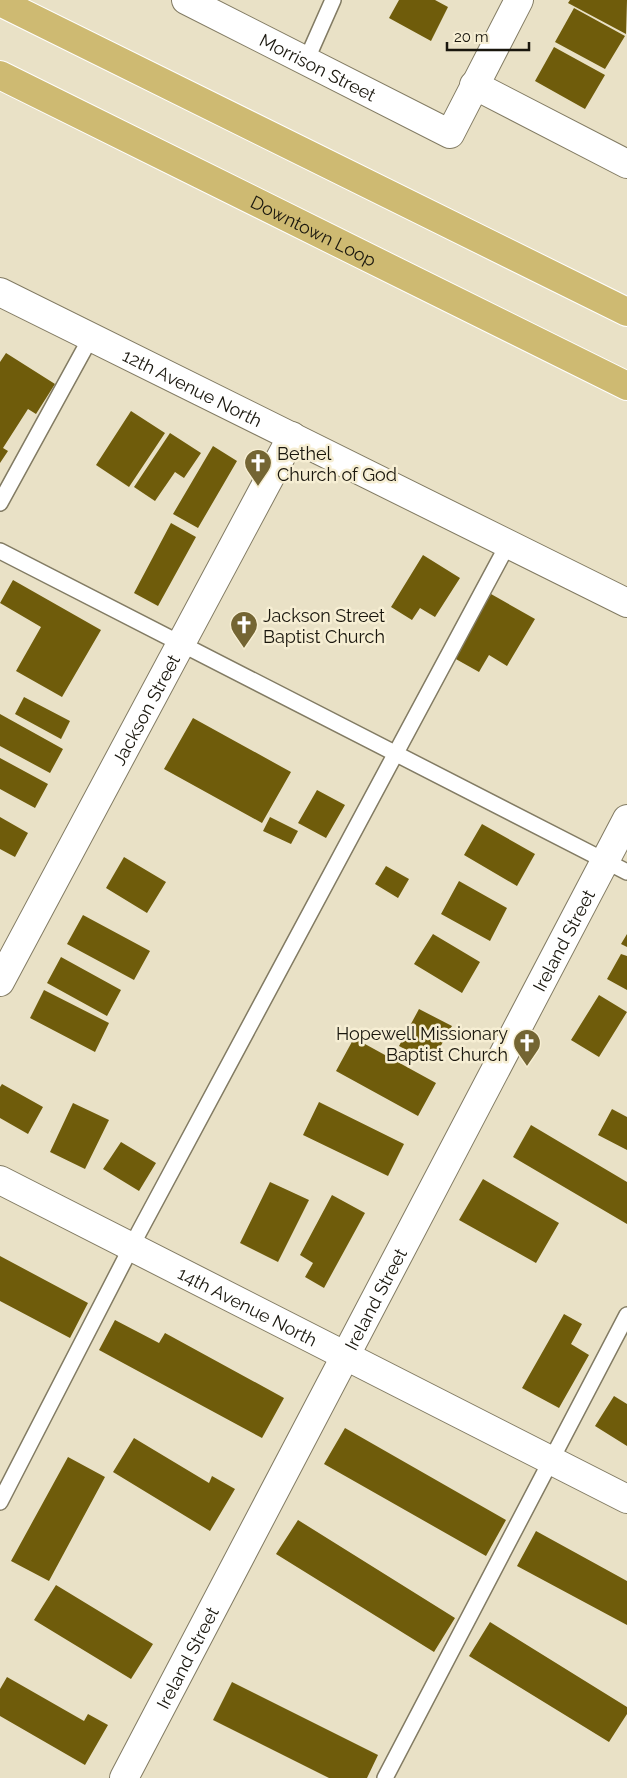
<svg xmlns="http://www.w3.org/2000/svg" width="627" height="1778" font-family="Raleway,sans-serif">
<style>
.building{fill:#6f5c0b}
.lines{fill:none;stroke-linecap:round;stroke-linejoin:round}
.service-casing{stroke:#827b63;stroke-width:18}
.minor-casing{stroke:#827b63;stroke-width:30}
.tertiary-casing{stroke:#827b63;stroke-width:30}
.motorway-casing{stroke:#fff;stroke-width:30}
.service{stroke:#fff;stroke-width:15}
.minor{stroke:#fff;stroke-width:28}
.tertiary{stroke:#fff;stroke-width:28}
.motorway{stroke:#ceba72;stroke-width:28}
.labels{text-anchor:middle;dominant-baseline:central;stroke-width:5;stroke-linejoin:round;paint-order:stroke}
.street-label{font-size:18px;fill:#19160d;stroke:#f6eed3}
.poi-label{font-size:18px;fill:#19160d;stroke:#f6eed3;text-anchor:start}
</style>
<rect width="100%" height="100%" fill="#e9e1c6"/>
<!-- building -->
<path class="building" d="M399,0H435L448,7L431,41L389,18Z
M570,0H627L626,34L568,3Z
M574,8L625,36L605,69L555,42Z
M554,47L605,75L585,109L535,81Z
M6,353L55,384L36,414L28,409L3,448L8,451L0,463V362Z
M131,411L165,433L129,487L96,465Z
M170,433L201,453L184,478L175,472L155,501L134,487Z
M213,446L237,461L198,528L173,514Z
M171,523L196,537L158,606L134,593Z
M423,555L460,578L435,617L420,608L412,620L391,607Z
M13,580L101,630L62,697L16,671L41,627L0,603Z
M491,594L535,619L507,666L489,655L479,672L454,658Z
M24,697L70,721L61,739L15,714Z
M0,714L63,749L50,773L0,746Z
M193,718L291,772L262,823L164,769Z
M0,758L48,784L35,808L0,789Z
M317,790L345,805L326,838L298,823Z
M0,817L28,833L15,857L0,849Z
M270,817L298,831L291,844L263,831Z
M482,824L535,854L517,886L464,855Z
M124,857L166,882L147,913L106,888Z
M386,866L409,879L398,898L375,884Z
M459,881L507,908L490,941L441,914Z
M83,915L150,951L134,980L67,944Z
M433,934L480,962L462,993L414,964Z
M627,934V947L621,944Z
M621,954L627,956V990L607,979Z
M61,957L121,990L107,1016L47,983Z
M44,990L109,1023L95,1052L30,1018Z
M599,995L627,1012L599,1057L571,1040Z
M419,1009L452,1026L431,1063L399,1046Z
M354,1038L436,1083L418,1116L336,1071Z
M2,1084L43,1107L28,1134L0,1118V1087Z
M319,1102L404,1144L388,1176L303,1135Z
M73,1103L109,1120L85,1169L50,1152Z
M612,1109L627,1117V1150L598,1135Z
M531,1125L627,1182V1224L513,1157Z
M121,1142L156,1163L139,1191L103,1169Z
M483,1179L559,1223L536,1263L459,1220Z
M270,1182L309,1200L278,1262L240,1243Z
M332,1195L365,1213L324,1288L305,1277L313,1263L300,1255Z
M0,1256L88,1303L70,1338L0,1301Z
M564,1314L582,1324L571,1344L589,1355L559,1408L522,1388Z
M115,1320L159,1343L165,1333L284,1398L262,1438L99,1350Z
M614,1396L627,1404V1446L595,1426Z
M345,1428L506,1520L486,1556L324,1464Z
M134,1438L209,1483L212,1476L235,1489L210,1531L113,1472Z
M68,1457L105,1477L49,1581L11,1561Z
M298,1520L455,1618L434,1652L276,1554Z
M536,1531L627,1581V1625L517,1566Z
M56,1585L153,1644L131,1679L34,1620Z
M490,1622L627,1707V1714L609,1742L469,1656Z
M7,1677L84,1721L88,1714L108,1725L85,1765L0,1716V1689Z
M232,1682L378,1755L367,1778H329L213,1720Z"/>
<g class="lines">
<defs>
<path id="service" d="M306,61L333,0
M0,503L91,337
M0,551L627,872
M0,1502L139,1232L508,544
M385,1778L627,1315"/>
<g id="minor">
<path id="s1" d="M186,0L450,134L519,0"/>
<path d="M474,85L627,164"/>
<path id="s2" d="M0,1180L627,1499"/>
<path id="s3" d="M124,1778L627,819"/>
</g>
<g id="tertiary">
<path id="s4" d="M0,292L627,603"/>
<path id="s5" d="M0,982L292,436"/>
</g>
<g id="motorway">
<path d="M0,2L627,312"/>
<path id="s6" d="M0,75L627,386"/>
</g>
</defs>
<!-- service casing -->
<use href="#service" class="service-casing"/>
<!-- minor casing -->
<use href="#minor" class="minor-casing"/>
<!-- tertiary casing -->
<use href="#tertiary" class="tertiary-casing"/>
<!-- motorway casing -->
<use href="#motorway" class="motorway-casing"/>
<!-- service -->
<use href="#service" class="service"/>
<!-- minor -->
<use href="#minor" class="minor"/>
<!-- tertiary -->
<use href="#tertiary" class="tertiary"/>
<!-- motorway -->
<use href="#motorway" class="motorway"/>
</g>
<!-- icons -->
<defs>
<symbol id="church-pin" viewBox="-11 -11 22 30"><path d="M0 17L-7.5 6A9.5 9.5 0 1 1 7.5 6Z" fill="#746533" stroke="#f6eed3"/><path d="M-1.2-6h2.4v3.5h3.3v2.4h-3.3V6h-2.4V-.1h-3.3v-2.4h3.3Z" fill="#fff"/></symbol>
</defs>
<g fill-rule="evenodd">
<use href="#church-pin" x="242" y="447" width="32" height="43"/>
<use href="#church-pin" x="228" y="609" width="32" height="43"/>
<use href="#church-pin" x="511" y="1027" width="32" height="43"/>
</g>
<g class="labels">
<!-- street labels -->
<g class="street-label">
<text stroke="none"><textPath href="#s1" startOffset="148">Morrison Street</textPath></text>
<text stroke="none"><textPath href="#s6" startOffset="350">Downtown Loop</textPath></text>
<text stroke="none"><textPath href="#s4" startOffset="215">12th Avenue North</textPath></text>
<text stroke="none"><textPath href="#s5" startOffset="309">Jackson Street</textPath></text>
<text stroke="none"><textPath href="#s3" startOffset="946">Ireland Street</textPath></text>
<text stroke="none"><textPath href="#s3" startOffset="541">Ireland Street</textPath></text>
<text stroke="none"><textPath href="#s2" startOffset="278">14th Avenue North</textPath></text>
<text stroke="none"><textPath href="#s3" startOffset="136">Ireland Street</textPath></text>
</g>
<!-- poi labels -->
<g class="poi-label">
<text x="277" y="453">Bethel<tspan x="277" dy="21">Church of God</tspan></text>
<text x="263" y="615">Jackson Street<tspan x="263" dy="21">Baptist Church</tspan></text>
<text x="508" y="1033" text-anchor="end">Hopewell Missionary<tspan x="508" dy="21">Baptist Church</tspan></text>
</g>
</g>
<!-- scale -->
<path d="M447 42v8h82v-8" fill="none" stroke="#19160d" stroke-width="2.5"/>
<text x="454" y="42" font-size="15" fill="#19160d" stroke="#f6eed3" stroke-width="4" paint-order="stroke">20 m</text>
</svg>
